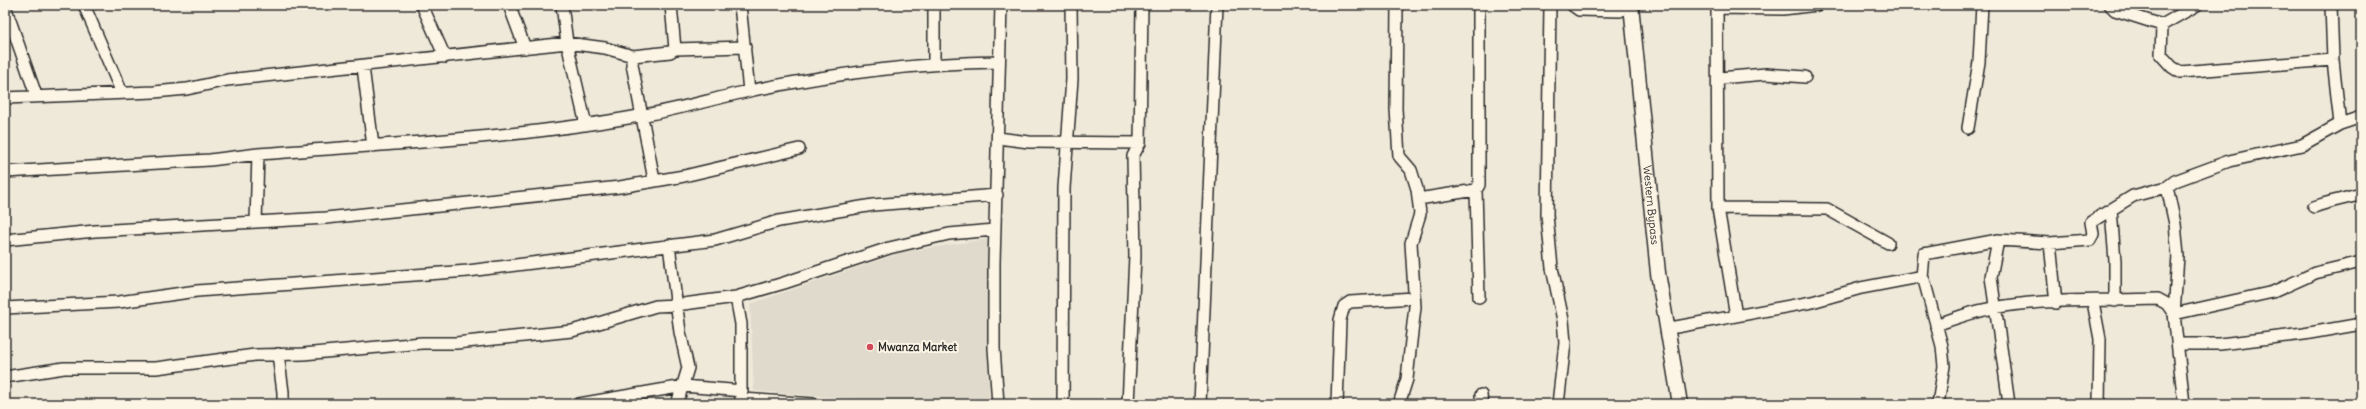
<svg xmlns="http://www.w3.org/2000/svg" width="2366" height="409" font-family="Delius,sans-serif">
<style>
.built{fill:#e0dacc}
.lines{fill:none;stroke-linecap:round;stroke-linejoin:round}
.minor-casing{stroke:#2b2b2b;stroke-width:14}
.major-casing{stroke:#2b2b2b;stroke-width:17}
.minor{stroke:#fcf5e5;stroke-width:11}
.major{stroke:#fcf5e5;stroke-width:14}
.poi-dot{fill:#d1495b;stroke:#fcf5e5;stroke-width:1.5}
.labels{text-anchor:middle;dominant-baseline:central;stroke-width:4;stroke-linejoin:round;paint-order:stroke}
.street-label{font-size:11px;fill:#2b2b2b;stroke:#fcf5e5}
.poi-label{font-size:11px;font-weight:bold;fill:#2b2b2b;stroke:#fcf5e5;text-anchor:start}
</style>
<rect width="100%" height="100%" fill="#efe9da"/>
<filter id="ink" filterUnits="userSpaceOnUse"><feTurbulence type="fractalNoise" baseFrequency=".025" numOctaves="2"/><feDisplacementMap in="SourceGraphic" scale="8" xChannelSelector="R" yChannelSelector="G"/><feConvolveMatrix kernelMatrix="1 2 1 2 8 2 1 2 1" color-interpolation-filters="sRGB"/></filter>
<g filter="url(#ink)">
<!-- built -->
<path class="built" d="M987,239L989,404H918L754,391L750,304L903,252Z"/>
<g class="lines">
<defs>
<path id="minor" d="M84,5L122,93
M422,5L445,57
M509,5L525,48
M562,5L567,43L586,125
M671,5L675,49
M740,5L749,91
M1397,5L1396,109L1399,156L1411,170L1417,189L1420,214L1411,243L1415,307L1411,341L1407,379L1399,404
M1479,5V185L1476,190L1479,297
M1550,5L1547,215L1552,268L1563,320L1565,343L1558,404
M1572,5L1579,10L1620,11
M1717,5L1718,208L1736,316
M2110,5L2115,10L2162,25L2197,5
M2331,5L2333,60L2340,124
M5,6L36,95
M1718,8L1783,9L1817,5
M2162,25L2161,55L2172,67L2180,72L2333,60
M633,56L632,64L654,180
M934,64V5
M363,67L373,146
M1719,78L1766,74L1805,77
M5,98L154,92L187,89L227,80L567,43L605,48L633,56L670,52L675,49L745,47
M1968,128L1979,62L1982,5
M998,138L1029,142L1140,143
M5,172L210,160L258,154
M2167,187L2175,224L2178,256L2174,314L2273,292L2315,273L2361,262
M1418,199L1476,190
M2314,207C2330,201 2345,199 2361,194
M1718,208L1827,209L1888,243
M2111,210L2115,261V301
M256,222L326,218L620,187L684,176L799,149
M5,240L95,231L256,222L258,154C385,144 513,139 639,116C676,110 712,99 749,91C831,74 915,63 998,62
M1998,240L1991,277L2009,404
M2050,243L2056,303
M669,245L680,332L688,368L677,404
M1922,278L1924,254L1998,240L2050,243L2090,240L2093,234L2091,222L2133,196L2167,187L2175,181L2229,161L2302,145L2340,124L2361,117
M736,297L741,324V404
M2093,302L2100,339L2099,404
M5,308L119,302L197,291L468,271L715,240L779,221L873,205L997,195
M1936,325C1955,318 1974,311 1994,308C2047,298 2104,301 2158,299L2167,304L2174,314L2184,404
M1676,327L1812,302L1861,288L1919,277L1924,280L1942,346L1944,366L1938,404
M2178,344H2220L2304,334L2361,324
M278,354L283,392V404
M5,377L64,368H156L255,355L303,354L422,343H456L572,331L656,306L676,305L736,297L784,283L889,248L949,234L994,230
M1481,395L1482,404
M742,399L814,404
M579,404L684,386L742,391
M998,404L994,348V263L1001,5
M1063,404L1064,188L1072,79L1071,5
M1128,404L1135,256L1133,156L1140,143L1142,5
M1200,404L1217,5
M1337,404L1340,320L1344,306L1350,302L1414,298"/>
<g id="major">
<path id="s1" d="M1631,5L1658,273L1680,404"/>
</g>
</defs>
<!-- minor casing -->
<use href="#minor" class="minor-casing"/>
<!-- major casing -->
<use href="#major" class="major-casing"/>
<!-- minor -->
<use href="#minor" class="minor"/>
<!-- major -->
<use href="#major" class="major"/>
</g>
</g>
<!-- markers -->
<circle class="poi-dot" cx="870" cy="347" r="4"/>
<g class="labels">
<!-- street labels -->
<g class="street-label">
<text stroke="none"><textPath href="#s1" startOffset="201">Western Bypass</textPath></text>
</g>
<!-- poi labels -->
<g class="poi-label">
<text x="878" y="347">Mwanza Market</text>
</g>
</g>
<!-- margin -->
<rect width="2366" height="409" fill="none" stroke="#fcf5e5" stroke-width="20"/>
<rect x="10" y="10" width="2346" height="389" fill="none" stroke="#2b2b2b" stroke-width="1.5" filter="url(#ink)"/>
</svg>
